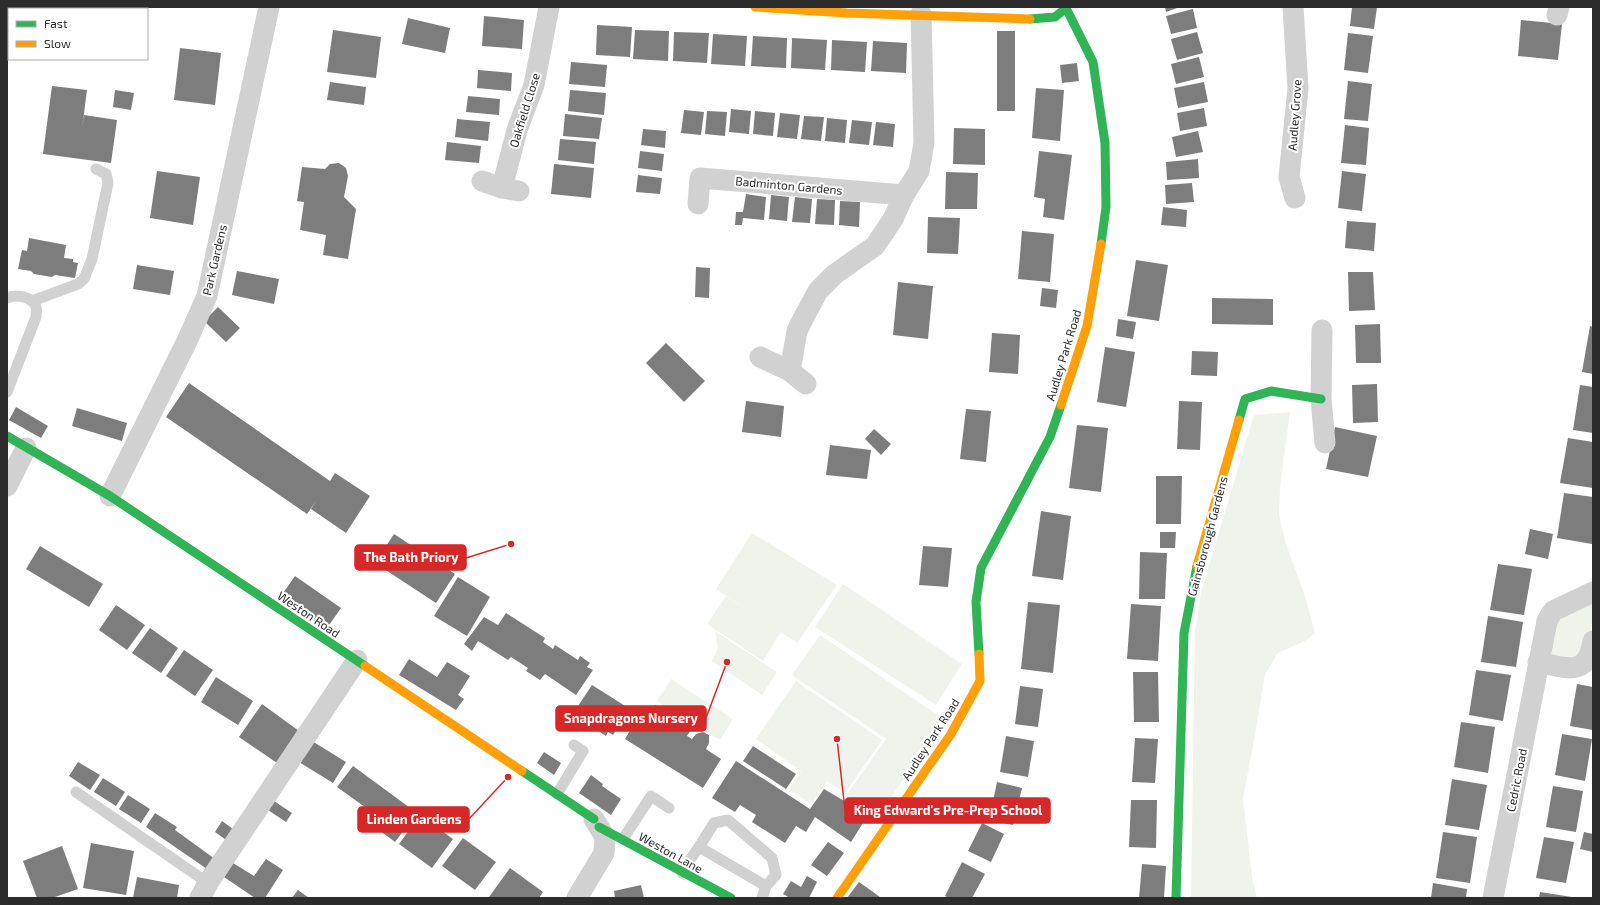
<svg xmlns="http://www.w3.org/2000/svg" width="1600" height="905" font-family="'Exo 2',sans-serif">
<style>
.green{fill:#f0f3eb}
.building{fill:#7d7d7d}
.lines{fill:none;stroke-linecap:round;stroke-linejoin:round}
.lane{stroke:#d1d1d1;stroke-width:11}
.street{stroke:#d1d1d1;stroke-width:21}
.fast{stroke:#30b455;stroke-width:9}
.slow{stroke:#ff9f0a;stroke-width:9}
.labels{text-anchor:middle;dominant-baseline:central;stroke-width:4;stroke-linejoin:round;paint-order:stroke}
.street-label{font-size:12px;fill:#2c2c2c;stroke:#fff}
.leader{fill:none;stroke:#d62828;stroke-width:1.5}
.callout-dot{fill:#d62828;stroke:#fff;stroke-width:1.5}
.callout{fill:#d62828;stroke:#d62828;stroke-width:1.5}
.callout-label{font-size:13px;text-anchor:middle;font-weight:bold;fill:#fff}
</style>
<rect width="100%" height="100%" fill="#fff"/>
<!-- green -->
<path class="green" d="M1290,412L1280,487L1279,515L1285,541L1306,599L1315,633L1305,641L1278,653L1265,674L1254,740L1243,799L1252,877L1257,898H1191L1195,631L1202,589L1254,415Z
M752,533L837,585L797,643L781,632L763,661L707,624L726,596L765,621L716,589Z
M843,584L962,664L936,705L815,627Z
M1586,602L1593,605V616L1586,654L1582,658H1551L1549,649L1554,622Z
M715,631L777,672L762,695L712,661L718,648Z
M820,635L945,720L877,817L846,796L886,739L792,675Z
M671,679L733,719L720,740L657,701Z
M796,681L882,740L845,793L827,781L811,804L789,789L801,771L756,739Z"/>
<!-- building -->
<path class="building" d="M1165,7H1180L1166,12Z
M1352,7H1377L1374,29L1350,26Z
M1193,9L1197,28L1171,34L1166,16Z
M484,16L524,20L522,49L482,46Z
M408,18L450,28L445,53L402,44Z
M1521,20L1562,24L1558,60L1518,56Z
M597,25L632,27L630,57L596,55Z
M333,30L381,37L376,78L327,72Z
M635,30L669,31L668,61L633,59Z
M997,31H1015V111H997Z
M674,32L709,33L707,63L673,61Z
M1197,32L1203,53L1177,60L1171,39Z
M1348,33L1373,36L1368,73L1344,70Z
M713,34L747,36L745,66L711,64Z
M753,36L787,38L786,68L751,66Z
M792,38L827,40L825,70L791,68Z
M832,40L867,42L865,72L831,70Z
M873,41L907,43L906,73L871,71Z
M180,48L221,53L215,105L174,100Z
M1199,57L1204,77L1176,84L1171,64Z
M571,62L607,65L605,87L569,84Z
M1077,63L1079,81L1062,83L1060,65Z
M478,70L512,73L511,91L477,88Z
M1348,81L1372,84L1368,121L1344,119Z
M330,82L366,87L364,105L327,100Z
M1204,82L1208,102L1178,108L1174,88Z
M52,86L87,90L82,129L84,115L117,120L111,163L43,154Z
M1036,88L1064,90L1060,141L1032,138Z
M115,90L134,93L131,110L113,107Z
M570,90L606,93L604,115L568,111Z
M468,96L500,99L499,115L466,112Z
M1204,108L1207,126L1180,131L1177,113Z
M731,109L751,111L749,134L729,132Z
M684,110L704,112L701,135L681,133Z
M707,111L727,112L725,136L705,134Z
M755,111L775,113L773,136L753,134Z
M780,113L800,115L797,139L777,137Z
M565,114L602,118L599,139L563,136Z
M804,116L824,117L821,141L801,139Z
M827,118L847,120L845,143L825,141Z
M457,119L490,122L488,141L455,137Z
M852,120L872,122L869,145L849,143Z
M876,122L895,124L893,147L873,145Z
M1345,125L1369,128L1366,165L1341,163Z
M954,128L985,129V165L953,164Z
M643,129L666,131L665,148L641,145Z
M1198,131L1203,152L1176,157L1172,137Z
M560,139L596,142L594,164L558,160Z
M447,142L481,146L479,163L445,160Z
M640,151L664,154L662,171L638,168Z
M1039,151L1072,155L1064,220L1043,217L1045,199L1034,197Z
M1198,159L1199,178L1167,180L1166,162Z
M339,163L346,168L348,176L344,197L356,209L348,259L323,255L326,235L300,230L304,202L297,201L302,167L325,169L330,164Z
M554,164L594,168L591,198L551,194Z
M157,171L200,177L193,225L150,218Z
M1342,171L1366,174L1362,211L1338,208Z
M946,172L978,173L977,209H945Z
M638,175L662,178L660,194L636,192Z
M1192,183L1194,202L1166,204L1165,185Z
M746,194L766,197L764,220L743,218L742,225H735L736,212H743Z
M771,195L789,197L787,221L769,219Z
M795,197L812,199L810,223L792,222Z
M817,199L835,200L834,225L815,224Z
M840,201L860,202L859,227L839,225Z
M1163,207L1187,210L1186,227L1161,225Z
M928,217L960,218L958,254L927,253Z
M1347,221L1376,223L1374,251L1345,248Z
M1022,231L1054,234L1050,282L1018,279Z
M29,238L66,245L64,258L73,259V262L78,263L75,278L55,275L52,277L34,274L31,271L18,269L22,250L27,251Z
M1136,260L1168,265L1159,321L1127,316Z
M137,265L174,271L170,295L133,289Z
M696,267L710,268L709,298L695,297Z
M237,271L279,279L274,304L232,295Z
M1348,272H1373L1375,310L1349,311Z
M898,282L933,286L928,339L893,335Z
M1042,288L1058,290L1056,308L1040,306Z
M1212,298L1273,299V325L1212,324Z
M218,307L240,328L226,342L204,321Z
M1118,319L1136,322L1133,339L1116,336Z
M1380,324L1381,363H1356L1355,325Z
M1590,326L1593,327V374L1582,372Z
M992,333L1020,335L1018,374L989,372Z
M666,343L705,381L684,402L646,363Z
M1105,347L1135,352L1126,407L1097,402Z
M1192,351L1218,352L1217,376L1191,375Z
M189,383L330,481L335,473L370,496L346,533L311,509L316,501L307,514L166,417Z
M1377,384L1378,422L1353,423L1352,385Z
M1580,385L1593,387V433L1573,430Z
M746,401L784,406L781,437L742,432Z
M1179,401L1202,402L1200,450L1177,449Z
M16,407L48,426L41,438L9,420Z
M77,408L127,423L122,441L72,426Z
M966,409L991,411L986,462L960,459Z
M1077,425L1108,428L1101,492L1069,488Z
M1335,427L1377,436L1368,477L1326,469Z
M874,429L891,444L881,455L865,439Z
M1568,438L1593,442V488L1560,483Z
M830,445L871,450L867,479L826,475Z
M1156,476H1182L1181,524H1156Z
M1564,493L1593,497V535L1592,544L1557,538Z
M1041,511L1071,516L1063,580L1032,576Z
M1530,529L1553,534L1548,559L1525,554Z
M1160,532H1176L1175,548H1160Z
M394,534L455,574L436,603L375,563Z
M40,546L103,584L89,607L26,569Z
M923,546L952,548L948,587L919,585Z
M1140,552L1167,553L1165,599H1139Z
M1498,564L1532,569L1524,615L1490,610Z
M295,576L341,608L327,628L281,596Z
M458,577L490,597L467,636L434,616Z
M1028,602L1060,605L1053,673L1021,669Z
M1131,604L1161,606L1158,661L1127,659Z
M116,605L145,625L127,650L99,630Z
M506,613L545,638L543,642L553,649L555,645L578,660L580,656L590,663L587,667L593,670L576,695L545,674L540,680L526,671L528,668L511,657L508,660L478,641L472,651L464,644L484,617L498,625Z
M1488,616L1523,622L1516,667L1481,662Z
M150,628L178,648L161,673L132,653Z
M184,650L213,670L195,696L166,676Z
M409,659L437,677L447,662L470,676L458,695L464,699L456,710L399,675Z
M1476,670L1511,675L1503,721L1469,715Z
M1133,672H1158L1159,722H1134Z
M216,677L253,701L238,725L201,702Z
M1577,684L1593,687V730L1570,726Z
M592,685L630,709L613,735L608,732L606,736L578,718L581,712L576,709Z
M1020,686L1043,689L1038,727L1015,724Z
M262,704L299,731L277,763L239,737Z
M655,705L692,728L687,736L692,739L696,734L703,732L709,735V743L706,749L721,759L703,788L625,739L635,722L641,727Z
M1461,722L1495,727L1488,773L1454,767Z
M1562,734L1592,739L1585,781L1555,775Z
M1006,736L1034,741L1028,777L1000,772Z
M1135,738L1158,739L1155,783L1132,782Z
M312,741L346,762L333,783L299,762Z
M753,746L796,774L786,789L743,761Z
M544,752L561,763L554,775L537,763Z
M736,761L810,809L824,789L868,815L851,842L815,817L806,832L796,826L785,843L752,822L756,815L740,805L735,812L712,798Z
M78,762L100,775L90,790L69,776Z
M353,766L417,813L395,842L363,818L369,810L337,787Z
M591,775L603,784L602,786L621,799L611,815L579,793Z
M103,778L125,792L116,806L94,792Z
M1452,779L1487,785L1479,830L1445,825Z
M997,782L1022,788L1013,825L989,820Z
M1553,786L1583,791L1576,832L1546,827Z
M128,795L150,809L141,823L119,809Z
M1131,800H1157L1156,848L1129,847Z
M274,801L292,813L286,822L268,810Z
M155,813L177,827L175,830L215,859L207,869L146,827Z
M420,815L453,839L432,868L399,844Z
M222,821L233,829L226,840L215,832Z
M982,823L1004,834L991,862L968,851Z
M1443,832L1477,837L1470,883L1436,878Z
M1584,832L1593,834V852L1580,849Z
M1544,837L1574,842L1566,883L1536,878Z
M463,838L496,862L475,890L442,866Z
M828,842L844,853L827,876L811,865Z
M91,843L134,851L126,895L83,888Z
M62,846L78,889L52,898H37L23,861Z
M266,859L283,870L265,898H255L224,877L233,863L254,876Z
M962,862L985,874L972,898H949L945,896Z
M1142,864L1166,866L1164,898H1139Z
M510,868L543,892L539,898L489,897Z
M807,876L817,882L809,898H790L783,894L791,881L801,887Z
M137,877L179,885L177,898H133Z
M859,882L880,897L879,898H847Z
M1433,883L1467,889L1466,898H1431Z
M641,885L644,898H615L614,891Z
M298,890L309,898H292Z
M1540,892L1572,897V898H1539Z"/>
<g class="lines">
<!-- lane -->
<path class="lane" d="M7,298C16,294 32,296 36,307C37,310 36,314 36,317L7,392
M32,301L78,284L84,279L92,259L108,183L106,174L96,169
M76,792L208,883
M557,794L583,751L574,745
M623,839L651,796L669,808
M699,847L714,823L728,820L772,858L776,875L766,886
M682,873L689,861L699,847L766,886L762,898"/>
<!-- street -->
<path class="street" d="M1293,7L1298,88L1289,177L1295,198
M1557,15L1559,7
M482,181L502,188L519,191
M502,188L517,130L534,85L549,7
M698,204L700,178L904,195
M1322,330L1321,399L1325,443
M760,357L790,371L806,384
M790,371L797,331L805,315L818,291L835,274L875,246L893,219L904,195L919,171L924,143L921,14
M7,486L26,448
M110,496L187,341L207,296L269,7
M1538,662C1567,668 1587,678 1593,641
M200,898L208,883L357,660
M577,898L604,853L605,837L594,819
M1493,898L1547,621L1553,611L1593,592"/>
<!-- fast -->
<path class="fast" d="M1030,19L1055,17L1066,8L1093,62L1105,143L1106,207L1101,244
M1239,420L1245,399L1271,391L1321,399
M7,436L110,496L365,666
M979,654L976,602L981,568L1050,437L1061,405
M522,771L594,819
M599,827L731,898
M1176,898L1184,633L1197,566"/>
<!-- slow -->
<path class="slow" d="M755,7L847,13L1030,19
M1061,405L1087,326L1101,244
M1197,566L1239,420
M365,666L522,771
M837,898L951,734L980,681L979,654"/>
</g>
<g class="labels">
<!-- street labels -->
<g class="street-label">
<text transform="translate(524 110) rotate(-73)">Oakfield Close</text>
<text transform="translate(1294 115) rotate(-86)">Audley Grove</text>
<text transform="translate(789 185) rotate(5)">Badminton Gardens</text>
<text transform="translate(214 260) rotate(-77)">Park Gardens</text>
<text transform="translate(1063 355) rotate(-73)">Audley Park Road</text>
<text transform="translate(1207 536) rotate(-75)">Gainsborough Gardens</text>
<text transform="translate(309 614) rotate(34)">Weston Road</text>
<text transform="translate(930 739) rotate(-57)">Audley Park Road</text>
<text transform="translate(1516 780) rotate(-79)">Cedric Road</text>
<text transform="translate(671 852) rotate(29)">Weston Lane</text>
</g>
</g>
<!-- callouts -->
<path class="leader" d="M511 544L466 558M727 662L706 718M837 739L845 810M508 777L469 819"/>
<g class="callout-dot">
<circle cx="511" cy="544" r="4"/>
<circle cx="727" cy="662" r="4"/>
<circle cx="837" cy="739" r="4"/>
<circle cx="508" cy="777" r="4"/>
</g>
<g class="callout">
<rect x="355" y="545" width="111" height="25" rx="4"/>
<rect x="556" y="706" width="150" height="25" rx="4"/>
<rect x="845" y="798" width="205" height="25" rx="4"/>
<rect x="358" y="807" width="111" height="25" rx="4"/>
</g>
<g class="callout-label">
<text x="411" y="562">The Bath Priory</text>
<text x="631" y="723">Snapdragons Nursery</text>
<text x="948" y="815">King Edward's Pre-Prep School</text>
<text x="414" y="824">Linden Gardens</text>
</g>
<!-- border -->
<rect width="1600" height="905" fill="none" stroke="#2c2c2c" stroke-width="16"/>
<!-- legend -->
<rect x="8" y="8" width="140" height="52" fill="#ffffff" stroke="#ababab"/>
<rect x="16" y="21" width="20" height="6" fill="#30b455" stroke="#ababab"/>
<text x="44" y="28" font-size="12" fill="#2c2c2c">Fast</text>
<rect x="16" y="41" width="20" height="6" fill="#ff9f0a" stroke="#ababab"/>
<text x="44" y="48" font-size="12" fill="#2c2c2c">Slow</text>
</svg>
